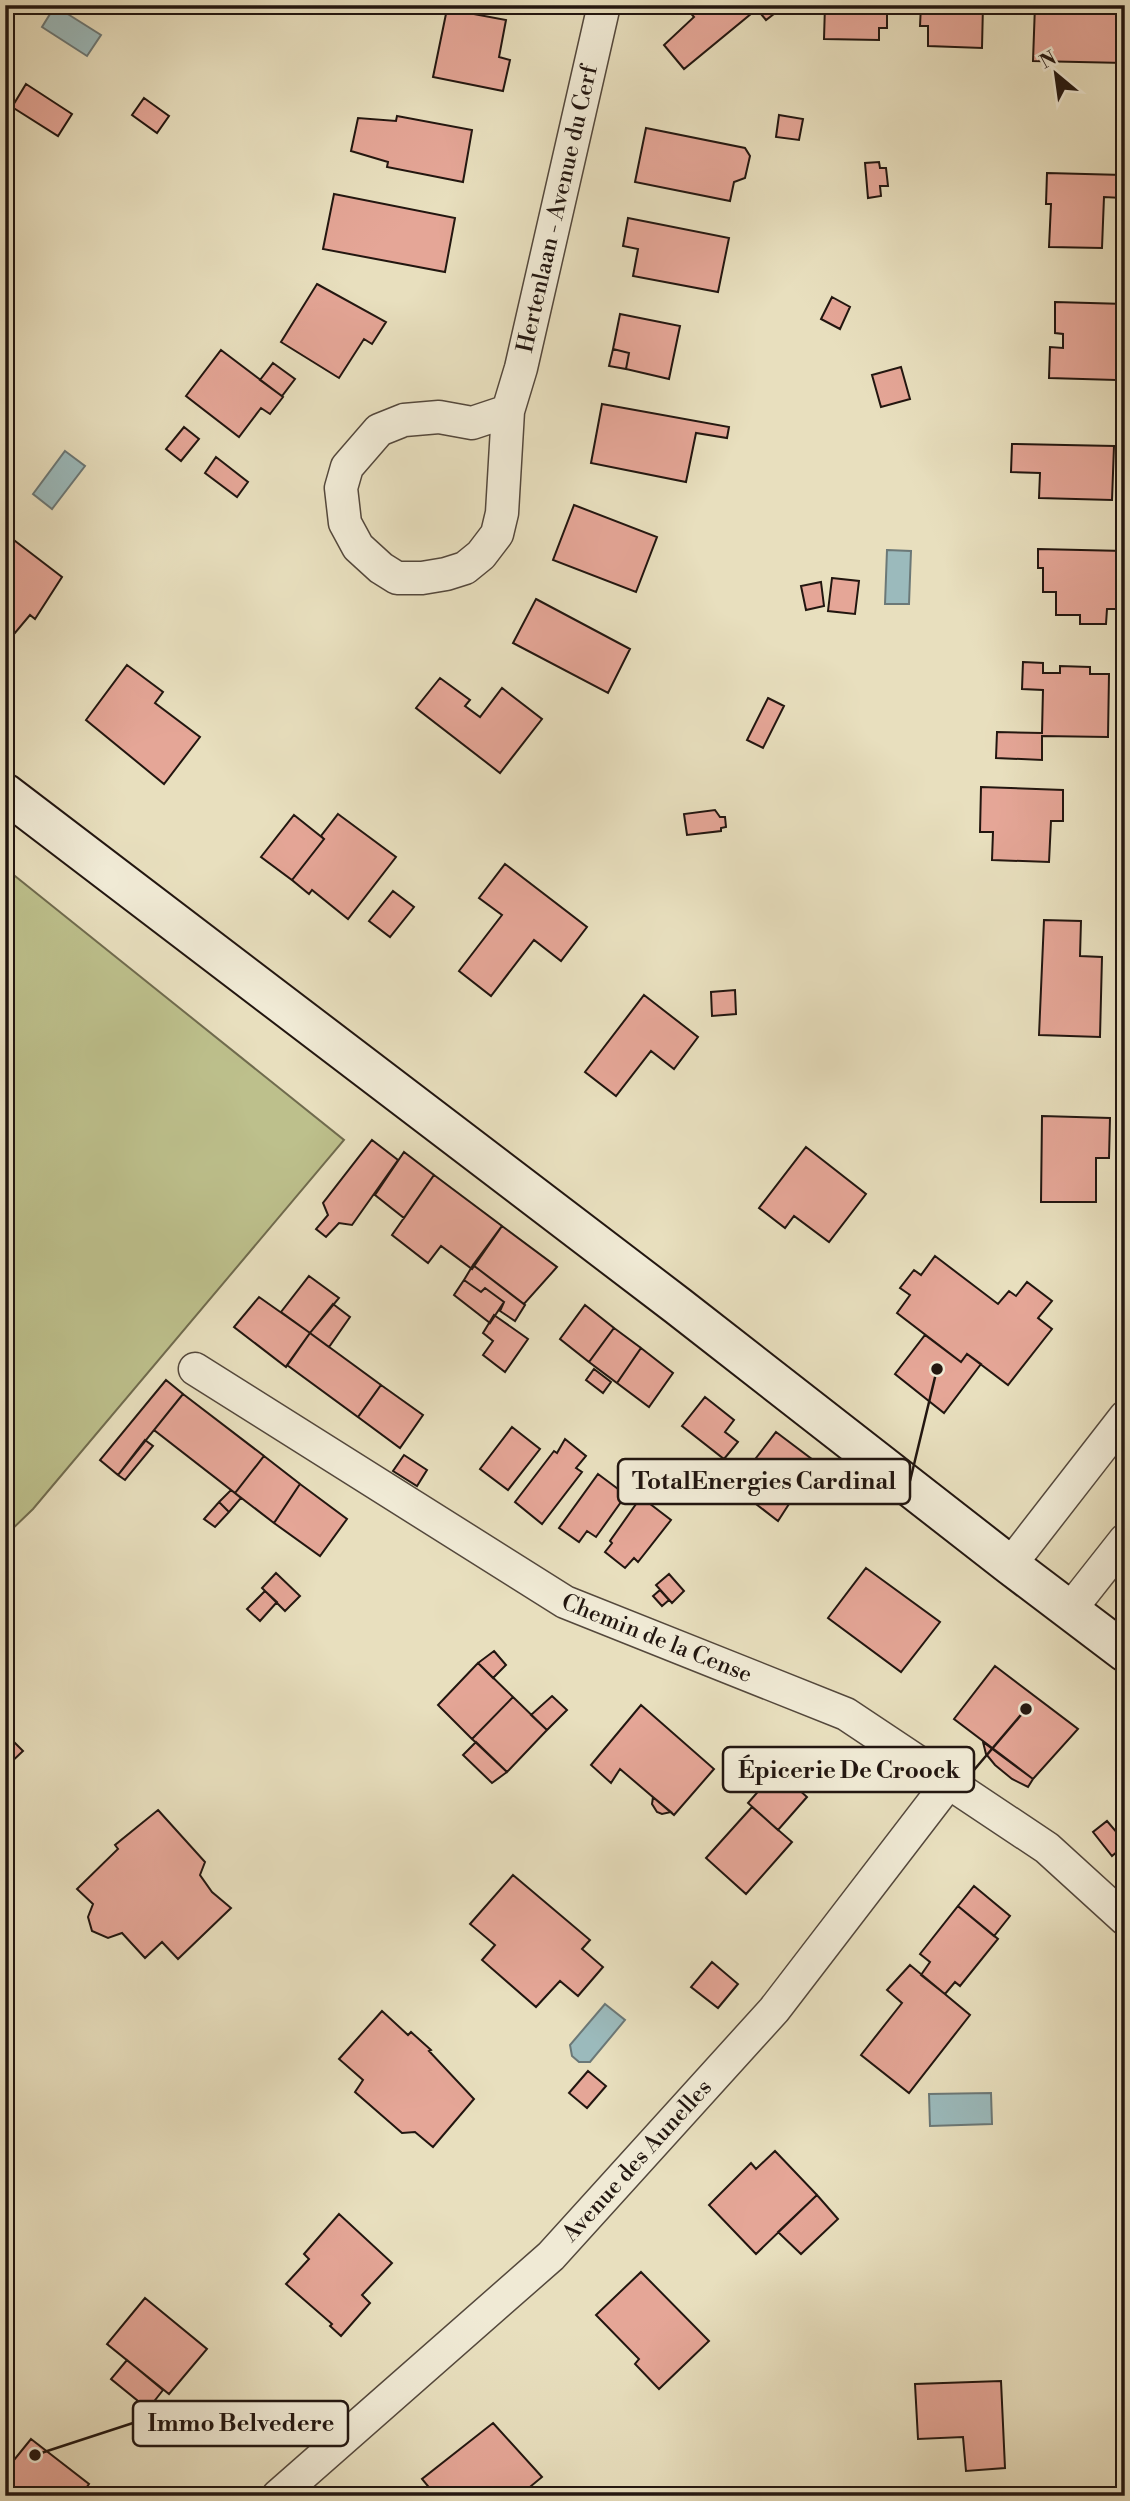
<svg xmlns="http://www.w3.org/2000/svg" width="1130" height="2501" font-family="'Libre Bodoni',serif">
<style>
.green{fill:#bdc08c;stroke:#706b4e;stroke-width:2}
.water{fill:#9bbabc;stroke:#6b7877;stroke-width:2}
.building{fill:#e5a697;stroke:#221610;stroke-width:2}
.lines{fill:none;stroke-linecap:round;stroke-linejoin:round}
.street-casing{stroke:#54483c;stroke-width:35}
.secondary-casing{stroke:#221610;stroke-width:42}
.street{stroke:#f0ead5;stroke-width:32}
.secondary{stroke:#f0ead5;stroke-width:38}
.labels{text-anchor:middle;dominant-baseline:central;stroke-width:6;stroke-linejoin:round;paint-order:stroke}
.street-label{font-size:23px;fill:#221610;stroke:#f0ead5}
.leader{fill:none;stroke:#221610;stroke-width:2.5}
.callout-dot{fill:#221610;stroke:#f0ead5;stroke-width:2.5}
.callout{fill:#f0ead5;stroke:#221610;stroke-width:2.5}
.callout-label{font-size:24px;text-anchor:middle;font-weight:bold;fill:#221610}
</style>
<rect width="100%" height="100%" fill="#e8dfbe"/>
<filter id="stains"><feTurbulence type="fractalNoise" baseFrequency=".00286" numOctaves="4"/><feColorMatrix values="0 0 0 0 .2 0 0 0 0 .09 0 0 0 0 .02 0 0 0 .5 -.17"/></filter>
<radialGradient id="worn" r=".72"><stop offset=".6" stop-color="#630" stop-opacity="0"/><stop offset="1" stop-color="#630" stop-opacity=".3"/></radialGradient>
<!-- green -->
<path class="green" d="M5,868L344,1140L33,1509L5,1536Z"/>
<!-- water -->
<path class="water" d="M55,6L101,35L87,56L42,27Z
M65,451L85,466L52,509L33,494Z
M887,550L911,551L909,604H885Z
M605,2004L625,2020L590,2062H579L572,2056L570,2045Z
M991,2093L992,2124L930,2126L929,2094Z"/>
<!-- building -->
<path class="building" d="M684,5H782L783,7L766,20L757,9L684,69L664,45L694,17Z
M825,5H887V28H879V40L824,39Z
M921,5H983L982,48L928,46V26H920Z
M1035,5H1125V63L1033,61Z
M447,9L506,20L499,57L510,60L503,91L433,77Z
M26,84L72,114L58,136L12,107Z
M144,98L169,116L157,133L132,115Z
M779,115L803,119L799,140L776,137Z
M397,116L472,130L463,182L387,167L388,162L351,151L358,118L396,121Z
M646,128L745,148L750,156L745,178L734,182L730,201L635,182Z
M879,162L880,168H886L888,186H880L881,196L868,198L865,163Z
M1047,173L1123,175L1122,198L1104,197L1102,248L1049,247L1051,204H1046Z
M334,194L455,218L445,272L323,249Z
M628,218L729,238L718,292L633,276L638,249L623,246Z
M317,284L386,322L372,344L364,339L339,378L281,342Z
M832,297L850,307L840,329L821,319Z
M1055,302L1125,304V331H1117L1116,380L1049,378L1050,347L1063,348V334L1055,333Z
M620,314L680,326L669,379L626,369L629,353L613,349Z
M613,349L629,353L626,369L609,366Z
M221,350L283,397L270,414L261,408L239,437L186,396Z
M273,363L295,379L282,396L260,380Z
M901,367L910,399L881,407L872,375Z
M602,404L729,427L727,438L696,433L686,482L591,463Z
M184,427L199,439L181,461L166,449Z
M1012,444L1114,446L1112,500L1039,498L1040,473L1011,472Z
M216,457L248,482L237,497L205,473Z
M574,505L657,537L636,592L553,560Z
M6,534L62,577L35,619L30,615L15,633L5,626Z
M1038,549L1124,551L1123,609H1107L1106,624H1080V615H1056V592H1043V568H1038Z
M832,578L859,581L855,614L828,611Z
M821,582L824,606L806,610L801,586Z
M536,599L630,649L608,693L513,643Z
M1023,662L1043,663V673H1060V666L1090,667V674H1109L1108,737L1042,736V760L996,758L997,732L1042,733L1043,690L1022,689Z
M127,665L163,692L155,703L200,737L164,784L86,720Z
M440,678L470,700L465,706L480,717L502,688L542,719L500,773L416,708Z
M768,698L784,706L763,748L747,740Z
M981,787L1063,790V821H1051L1049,862L992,860L993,832H980Z
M715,810L720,817H725L726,827L721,828V831L687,835L684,814Z
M338,814L396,857L348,919L312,890L309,894L292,880L324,839L321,836Z
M294,815L324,839L292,880L261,857Z
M505,864L587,927L561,961L534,940L491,996L459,971L502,915L479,898Z
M393,891L414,907L390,937L369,921Z
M1044,920L1081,921L1080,956L1102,957L1100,1037L1039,1035Z
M735,990L736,1014L712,1016L711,992Z
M644,995L698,1037L674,1069L651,1051L616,1096L585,1072Z
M1042,1116L1110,1118L1109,1158H1096V1202H1041Z
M372,1140L398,1160L352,1225L339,1223L326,1237L316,1229L328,1215L323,1203Z
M806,1147L866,1194L829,1242L794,1216L785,1228L759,1208Z
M404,1152L434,1175L404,1218L375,1195Z
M434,1175L502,1226L472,1269L441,1246L428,1263L392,1235Z
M502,1226L557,1267L524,1304L473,1265Z
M935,1256L998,1304L1009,1291L1016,1296L1027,1282L1052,1301L1038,1318L1052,1329L1008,1385L967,1354L961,1362L897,1313L910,1295L900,1288L914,1270L921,1275Z
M473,1265L525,1305L515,1321L500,1311L504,1302L485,1288L481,1292L464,1280Z
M309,1276L339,1298L310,1333L281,1312Z
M464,1280L481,1292L485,1288L504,1302L490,1323L454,1295Z
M259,1297L310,1333L286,1367L234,1327Z
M333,1304L350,1317L329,1347L310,1333Z
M585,1305L614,1328L589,1362L560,1339Z
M494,1315L528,1339L505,1372L483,1355L493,1341L483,1333Z
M614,1328L641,1348L617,1383L589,1362Z
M310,1333L381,1385L358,1417L287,1365Z
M925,1335L961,1362L967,1354L981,1364L944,1413L895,1374Z
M641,1348L673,1373L649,1407L617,1383Z
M594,1369L611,1382L603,1393L586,1380Z
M166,1380L183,1394L118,1475L100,1460Z
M381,1385L423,1415L400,1448L358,1417Z
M183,1394L264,1456L235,1493L154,1430Z
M705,1397L734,1420L725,1432L738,1442L724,1459L682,1426Z
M512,1427L540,1449L508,1490L480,1469Z
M776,1432L821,1466L789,1504L746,1471Z
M565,1439L586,1456L576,1468L582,1472L542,1524L515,1502L554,1451L557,1453Z
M145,1440L153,1446L125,1480L118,1475Z
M404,1455L427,1470L417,1486L393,1471Z
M264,1456L300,1484L274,1523L235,1493Z
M746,1471L789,1504L778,1521L734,1487Z
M598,1474L626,1495L596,1537L587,1531L579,1542L559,1528Z
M300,1484L347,1519L320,1556L274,1523Z
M231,1490L241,1498L229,1512L219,1502Z
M641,1497L671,1520L638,1562L634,1558L625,1568L605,1552L612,1543L610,1541Z
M219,1502L229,1512L215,1527L204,1519Z
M866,1568L940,1622L901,1672L828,1618Z
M276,1573L300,1596L285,1611L262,1588Z
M669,1574L684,1591L672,1603L656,1585Z
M660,1590L669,1600L662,1606L653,1596Z
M265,1591L277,1602L260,1621L247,1609Z
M494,1651L506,1665L493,1678L478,1663Z
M478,1663L513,1697L472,1739L438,1705Z
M995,1666L1078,1729L1033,1779L954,1719Z
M552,1696L567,1710L547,1730L531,1715Z
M513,1697L547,1730L507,1772L472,1739Z
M641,1705L714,1769L674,1815L620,1769L611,1783L591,1765Z
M11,1739L23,1751L5,1768V1744Z
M476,1742L507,1772L492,1783L463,1755Z
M983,1742L1033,1779L1028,1787L1012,1779L995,1765L986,1754Z
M777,1770L807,1797L778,1830L748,1803Z
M653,1797L671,1812L662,1814L657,1812L652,1804Z
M752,1807L792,1842L746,1894L706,1858Z
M158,1810L205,1862L200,1875L212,1892L231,1908L178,1959L162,1942L145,1958L122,1933L108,1938L92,1931L88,1917L93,1904L77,1889L118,1849L115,1845Z
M1107,1821L1125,1842V1845L1112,1856L1093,1832Z
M513,1875L590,1940L582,1949L603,1967L578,1996L560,1981L536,2007L482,1960L495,1945L470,1924Z
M974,1886L1010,1916L994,1936L958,1906Z
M958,1906L998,1939L960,1986L955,1982L945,1994L921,1975L930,1962L920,1954Z
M712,1962L738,1984L718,2008L691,1987Z
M910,1965L970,2015L909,2093L861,2055L902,2003L887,1990Z
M382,2011L408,2035L411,2032L431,2050L429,2051L474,2099L433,2147L415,2132L402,2133L355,2092L363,2080L339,2059Z
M588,2071L606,2086L587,2108L569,2093Z
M775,2151L817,2195L756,2254L709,2205L751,2163L756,2169Z
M817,2195L838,2219L801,2254L778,2232Z
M339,2214L392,2263L362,2295L370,2303L341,2336L330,2326L332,2324L286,2284L309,2259L304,2254Z
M641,2272L709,2341L659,2389L635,2364L639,2359L596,2315Z
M145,2298L207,2349L169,2394L107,2344Z
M127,2360L163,2390L148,2409L111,2379Z
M1001,2381L1005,2468L966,2471L963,2437L918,2439L915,2384Z
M493,2423L542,2477L519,2496H436L422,2479Z
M31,2439L89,2484L80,2496H5V2471Z"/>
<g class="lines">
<defs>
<g id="street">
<path id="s1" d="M508,411L472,423L439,417L404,420L379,430L347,467L341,488L345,523L358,547L381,568L397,578H422L446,574L465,568L481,555L497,534L502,513L508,411L521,368L604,5"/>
<path id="s2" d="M195,1369L565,1602L846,1714L1047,1848L1125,1919"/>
<path d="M1010,1565L1125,1417"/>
<path d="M1069,1611L1125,1540"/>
<path id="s3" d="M278,2496L551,2256L774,2010L949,1782"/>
</g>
<path id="secondary" d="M5,793L678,1306L1010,1565L1125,1652"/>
</defs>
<!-- street casing -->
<use href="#street" class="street-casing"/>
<!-- secondary casing -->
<use href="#secondary" class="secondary-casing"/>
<!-- street -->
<use href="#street" class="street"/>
<!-- secondary -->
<use href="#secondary" class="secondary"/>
</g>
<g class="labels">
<!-- street labels -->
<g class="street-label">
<text stroke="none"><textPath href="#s1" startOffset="765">Hertenlaan - Avenue du Cerf</textPath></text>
<text stroke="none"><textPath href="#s2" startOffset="536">Chemin de la Cense</textPath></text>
<text stroke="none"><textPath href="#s3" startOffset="492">Avenue des Aunelles</textPath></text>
</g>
</g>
<!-- callouts -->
<path class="leader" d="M937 1369L910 1481M1026 1709L974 1770M35 2455L133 2423"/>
<g class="callout-dot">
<circle cx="937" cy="1369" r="7"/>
<circle cx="1026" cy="1709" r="7"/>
<circle cx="35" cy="2455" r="7"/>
</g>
<g class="callout">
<rect x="618" y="1459" width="292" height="45" rx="7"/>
<rect x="723" y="1747" width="251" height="45" rx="7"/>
<rect x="133" y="2401" width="215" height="45" rx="7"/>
</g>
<g class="callout-label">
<text x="764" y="1489">TotalEnergies Cardinal</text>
<text x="849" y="1778">Épicerie De Croock</text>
<text x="241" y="2431">Immo Belvedere</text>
</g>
<!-- margin -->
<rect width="1130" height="2501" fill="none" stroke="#e8dfbe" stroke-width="28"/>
<rect x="7" y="7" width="1116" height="2487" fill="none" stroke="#221610" stroke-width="3.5"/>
<rect x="14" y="14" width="1102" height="2473" fill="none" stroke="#221610" stroke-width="2"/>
<!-- north arrow -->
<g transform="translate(1056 74) rotate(331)" stroke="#f0ead5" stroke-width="5" paint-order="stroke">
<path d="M0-5L12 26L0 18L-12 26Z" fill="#221610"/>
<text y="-10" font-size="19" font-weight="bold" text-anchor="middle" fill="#221610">N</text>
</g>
<rect width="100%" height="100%" filter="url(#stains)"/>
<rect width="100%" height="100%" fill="url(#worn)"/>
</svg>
